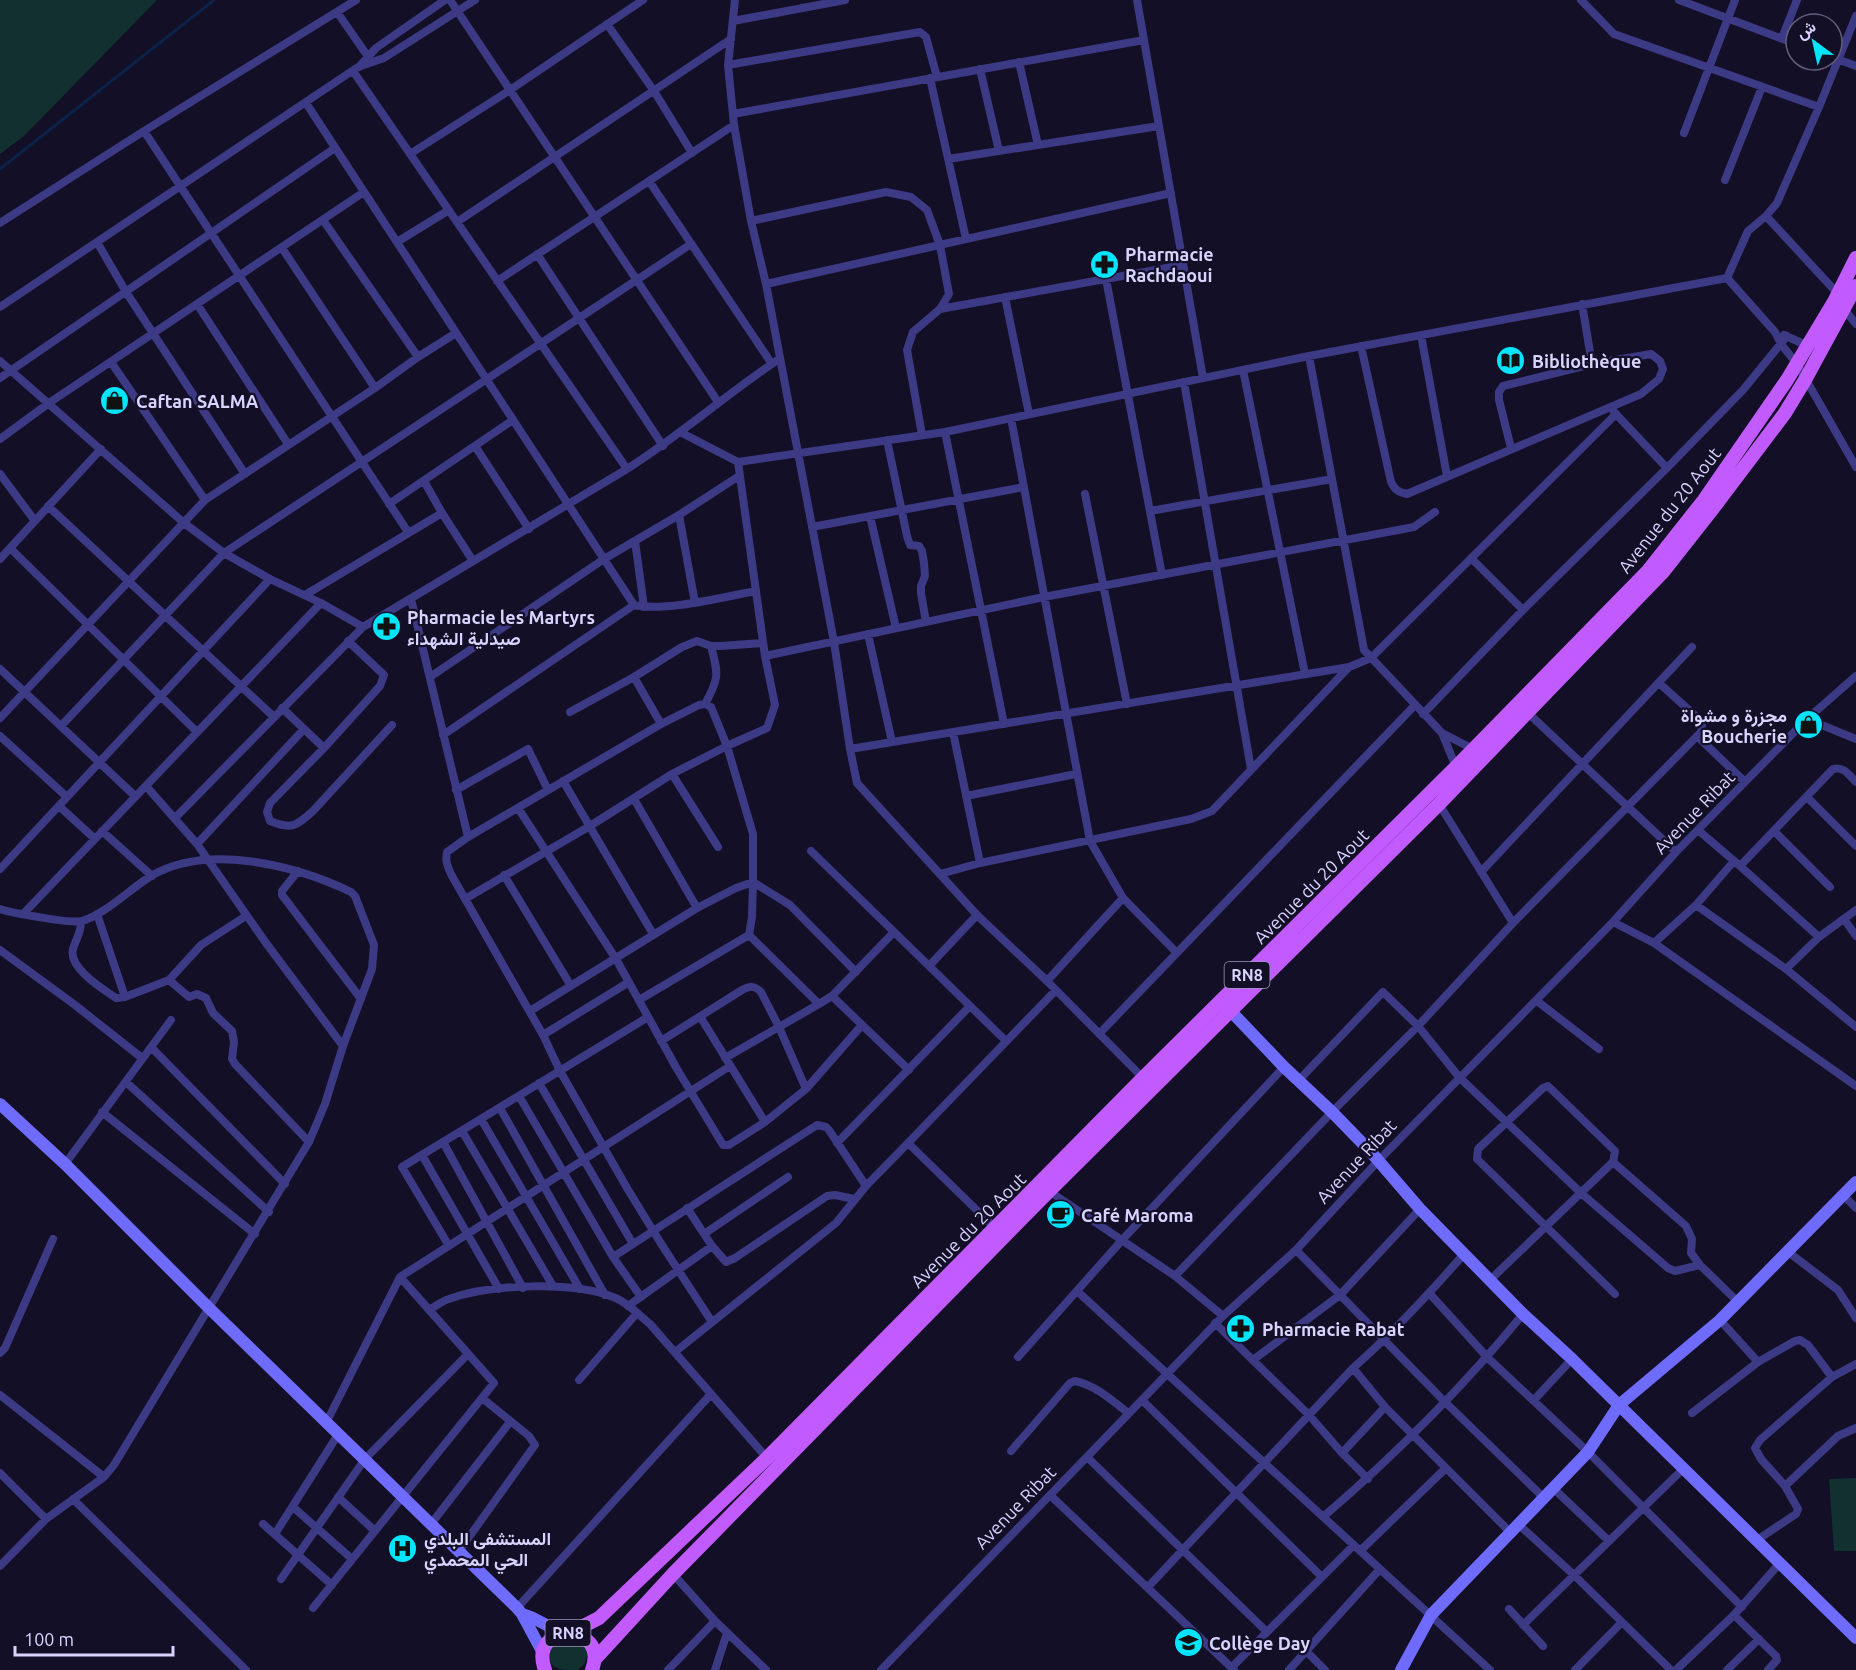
<svg xmlns="http://www.w3.org/2000/svg" width="1856" height="1670" font-family="Ubuntu,Vazirmatn,sans-serif">
<style>
.green{fill:#12302f}
.lines{fill:none;stroke-linecap:round;stroke-linejoin:round}
.stream{stroke:#0c2248;stroke-width:3}
.street{stroke:#3d3a85;stroke-width:8}
.secondary{stroke:#6f6bff;stroke-width:12}
.primary{stroke:#c25bff;stroke-width:14}
.labels{text-anchor:middle;dominant-baseline:central;stroke-width:4.5;stroke-linejoin:round;paint-order:stroke}
.shield{fill:#130f26;stroke:#9e99be;stroke-width:1.5}
.shield-label{font-size:16px;font-weight:bold;fill:#d9d4ff}
.poi-label{font-size:18px;font-weight:bold;fill:#d9d4ff;stroke:#130f26;text-anchor:start}
.street-label{font-size:18px;fill:#d9d4ff;stroke:#130f26}
</style>
<rect width="100%" height="100%" fill="#130f26"/>
<!-- green -->
<path class="green" d="M0,0H157L24,136L0,154Z
M1856,1478V1551H1834L1829,1479Z
M576,1635L588,1653L585,1663L578,1670C558,1670 547,1670 549,1646Z"/>
<g class="lines">
<!-- stream -->
<path class="stream" d="M0,169L214,0"/>
<!-- street -->
<path class="street" d="M450,0L718,402
M735,0L728,65L734,125L751,221L766,284L834,642L850,749L857,783L977,915L1047,981L1146,1081
M1137,0L1203,378
M1581,0L1614,34L1819,107
M1679,0L1796,44
M337,12L369,58
M733,21L845,0
M607,24L654,91L692,153
M1782,38L1797,0
M1832,57L1856,66
M1019,62L1038,145
M728,65L920,32L926,37L937,77
M359,67L376,48L445,0
M980,69L999,151
M353,71L627,469
M930,78L966,239
M306,103L634,605
M733,114L1144,40
M144,131L408,532
M1684,133L1735,0
M410,154L510,90L643,0
M948,159L1159,126
M1725,180L1762,87
M649,181L772,364
M1766,216L1838,294
M323,220L418,357
M751,221L886,192L911,197L927,210L940,245L949,294L940,309L913,332L907,350L922,435
M457,222L731,39
M0,223L144,131L356,0
M97,242L126,292L245,474
M397,242L449,210
M282,248L375,388
M537,254L663,446
M1727,278L1748,231L1766,216L1777,203L1819,107L1856,16
M1106,279L1162,575
M497,281L734,125
M766,284L1171,193
M1005,297L1029,414
M197,304L288,444
M1582,304L1592,364
M0,307L358,67L384,58L475,0
M940,309L1183,265
M1844,309L1856,324
M1421,335L1447,476
M1784,335L1808,346
M1361,346L1391,482C1395,490 1398,492 1407,494L1641,394L1659,379L1663,369L1660,361L1651,354L1592,364L1503,386L1499,392V400L1511,448
M1309,356L1364,650L1442,733L1473,749
M0,361L184,523L224,553L270,579L321,603L363,627L627,469C680,435 727,394 779,359
M111,362L205,500
M1243,370L1305,674
M0,378L335,148
M1184,382L1251,769
M1011,418L1090,841L1123,898L1176,952
M680,432L738,462L945,432L1309,356L1727,278L1775,332L1781,344L1797,364L1856,467
M945,432L1004,724
M0,439L49,403L364,192
M887,440L907,536L910,545L919,546L922,551L924,563L925,576L921,586V593L926,622
M475,446L529,529
M1667,468L1743,390L1787,336
M0,474L35,521
M424,481L442,513
M1085,494L1127,704
M389,504L513,420
M48,506L274,717
M1150,511L1332,479
M679,515L695,603
M870,516L896,628
M812,527L1024,487
M635,541L644,607
M10,548L197,732
M1471,558L1523,610
M0,559L101,449
M305,595L442,513L473,561
M411,599L468,837
M868,634L892,742
M348,641L384,675L380,686L324,748L270,803L267,812L270,821C292,830 296,826 313,811L392,725
M765,656L1044,597L1414,527L1435,512
M0,669L135,796
M430,677L604,559L679,515L739,476
M634,677L661,724
M705,704C720,677 718,674 711,646
M282,708L324,748
M570,712L634,677L682,647L697,641L711,646H720L763,643
M1528,713L1676,852
M1423,714L1523,610L1667,468L1614,412
M0,718L205,500L375,388L418,357L456,333
M1807,719L1856,739
M61,726L224,553L691,244
M953,732L980,863
M1442,733L1456,767
M443,735L634,605C665,612 723,597 756,591
M0,736L67,797
M1697,736L1745,782
M850,749L1349,667
M672,774L718,847
M563,781L653,934
M146,786L197,844L266,943L343,1046
M456,790L528,749L548,790
M966,796L1076,774
M1807,797L1856,846
M634,799L697,908
M1439,804L1513,923
M59,806L95,839
M518,808L616,959L677,1069L723,1145H729L765,1122L806,1089
M175,818L363,627
M1698,830L1740,866L1819,937L1856,910
M102,831L152,876
M1774,831L1830,887
M197,844L304,729
M811,851L1006,1041
M1740,866L1833,769C1844,766 1849,775 1856,782
M0,869L270,579
M298,871L282,891V895L361,999
M1481,872L1692,647
M940,874L980,863L1191,819L1212,811L1349,667L1371,658L1616,414
M504,875L571,986
M465,899L590,826L672,774L727,746L767,728L775,705L765,656L738,462
M1696,905L1786,969L1856,1027
M0,909C13,913 72,924 82,921C104,915 130,889 151,876C208,843 295,865 351,892L355,896L374,945L372,969L343,1046L325,1104L309,1142L114,1465L104,1477L46,1519L0,1566
M24,913L321,603
M97,914L125,997
M1844,919L1856,936
M81,922C81,933 76,939 73,949C68,968 103,989 116,998L125,997L169,980L201,945L246,916
M1613,922L1654,943L1856,1086
M749,935L819,1004L832,996L894,932
M749,935L752,917L753,882L790,905L856,972
M1654,943L1696,905L1734,861
M0,950L75,1005L142,1058
M929,966L977,915
M1786,969L1819,937
M169,980L189,997L197,994L206,998L213,1013L232,1031L234,1042L232,1059L235,1064L309,1142
M1047,981L1123,898
M832,996L909,1070
M639,1000L749,935
M1537,1001L1599,1049
M530,1011L697,908L736,888L753,882V834L727,746L711,707L705,704L699,705L661,724L468,837L447,852C445,861 448,868 452,876L543,1035L560,1071L627,1188L660,1242L712,1322
M701,1018L765,1122
M1099,1034L1415,705
M543,1035L629,982
M661,1041L742,990C750,986 754,985 761,992L779,1027L806,1089L862,1025
M151,1047L285,1184
M725,1058L819,1004
M1298,1081L1383,992L1418,1026L1459,1077L1581,1193L1668,1268L1675,1271L1700,1265
M126,1082L269,1212
M539,1083L633,1244
M519,1096L613,1257L641,1297
M500,1108L605,1295
M102,1112L255,1234
M481,1119L580,1289
M462,1131L553,1286
M443,1142L523,1288
M837,1143L970,1006
M908,1143L1056,990
M422,1155L499,1289
M1613,1162L1686,1226L1692,1239L1691,1253L1700,1265L1737,1301
M65,1164L171,1020
M1049,1191L1175,1276L1223,1316
M1843,1195L1856,1208
M687,1208L712,1246L726,1262L735,1258L827,1196L835,1195L854,1199
M704,1234L788,1177
M449,1246L402,1167L648,1017
M1296,1250L1445,1402L1544,1498
M1787,1251L1838,1290L1856,1318
M613,1257L817,1125L826,1127L829,1130L866,1186
M1175,1276L1332,1112L1418,1026L1513,923L1701,732L1702,724L1699,719L1659,683
M1490,1280L1613,1162L1615,1151L1548,1086L1543,1088L1478,1149L1477,1159L1615,1294
M1077,1291L1490,1670
M1430,1294L1487,1357L1588,1452L1742,1607
M628,1306L712,1246
M429,1310C436,1306 442,1301 449,1299C491,1284 572,1281 613,1297C627,1302 639,1315 650,1324L767,1458
M1720,1320L1758,1362
M1215,1323L1309,1415L1342,1453L1368,1479
M675,1352L836,1223L866,1186L908,1143L995,1228
M0,1353L5,1348L53,1239
M1018,1357L1123,1239L1284,1067
M1253,1360L1340,1295L1420,1209
M1353,1368L1385,1407L1510,1532
M579,1380L637,1313
M0,1395L104,1477
M1142,1400L1322,1577
M1534,1400L1572,1359
M1692,1413L1758,1362L1795,1341L1800,1340L1808,1345L1832,1377
M327,1421L400,1277L730,1066
M1011,1451L1070,1383L1075,1381C1095,1385 1113,1401 1128,1413
M1342,1453L1385,1407
M1087,1457L1267,1632
M0,1473L46,1519
M1785,1486L1838,1436L1856,1428
M1553,1488L1609,1541
M1050,1495L1234,1670
M338,1497L375,1531
M73,1499L246,1670
M293,1507L352,1559
M1323,1517C1395,1455 1463,1387 1523,1314
M263,1524L332,1585
M431,1524L510,1422
M1518,1524L1574,1575L1671,1670
M275,1534L339,1433
M1757,1540L1796,1514L1798,1509L1785,1486L1761,1459L1755,1448L1760,1440L1832,1377L1856,1364
M459,1551L535,1445L529,1436L482,1398
M1360,1551L1446,1468
M673,1574L715,1621L766,1670
M281,1579L365,1459L468,1354
M1148,1587L1353,1368C1393,1333 1429,1294 1464,1254
M313,1608L494,1383L400,1277
M517,1608L711,1394
M1509,1609L1543,1646
M1734,1615L1776,1656L1777,1660L1768,1670
M1523,1625L1684,1468
M1307,1652L1325,1670
M1232,1667L1354,1545
M668,1670L715,1621
M715,1670L727,1633
M881,1670L1223,1316L1296,1250L1379,1160L1613,922L1676,852L1807,719L1856,676
M1289,1670L1380,1569
M1575,1670L1622,1622
M1676,1670L1734,1615L1780,1563
M1727,1670L1759,1639"/>
<!-- secondary -->
<path class="secondary" d="M1224,1004L1284,1067L1332,1112L1370,1151L1420,1209L1523,1314L1572,1359L1856,1638
M0,1104L65,1164L209,1308L517,1608L522,1614L543,1653
M522,1614L533,1618L562,1633
M1401,1670L1431,1615L1588,1452L1619,1405L1720,1320L1856,1182"/>
<!-- primary -->
<path class="primary" d="M570,1633L599,1618L767,1458L1143,1078L1456,767L1647,572L1704,500L1787,380L1835,300L1856,258
M595,1659L673,1574L1049,1191L1439,804L1663,572L1711,511L1785,413L1805,380L1856,286
M545,1670C527,1621 610,1622 592,1670"/>
</g>
<!-- icons -->
<defs>
<symbol id="pharmacy-disc" viewBox="-11 -11 22 22"><circle r="9.5" fill="#00e5ff" stroke="#130f26"/><path d="M-2-6h4v4h4v4h-4v4h-4v-4h-4v-4h4Z" fill="#111"/></symbol>
<symbol id="library-disc" viewBox="-11 -11 22 22"><circle r="9.5" fill="#00e5ff" stroke="#130f26"/><path d="M-6-4Q-3-5.5-.7-3.5V5Q-3 3-6 4ZM6-4Q3-5.5 .7-3.5V5Q3 3 6 4Z" fill="#111"/></symbol>
<symbol id="shop-disc" viewBox="-11 -11 22 22"><circle r="9.5" fill="#00e5ff" stroke="#130f26"/><path d="M-5-2.5h2.3a2.7 3.5 0 0 1 5.4 0H5L5.5 6h-11ZM-1.5-2.5h3a1.5 2.3 0 0 0-3 0Z" fill="#111"/></symbol>
<symbol id="cafe-disc" viewBox="-11 -11 22 22"><circle r="9.5" fill="#00e5ff" stroke="#130f26"/><path d="M-5.5-4.5H6V0H3Q3 3.5 0 3.5H-2.5Q-5.5 3.5-5.5 0ZM3-3.2v2h1.7v-2ZM-6 4.5H4V6H-6Z" fill="#111"/></symbol>
<symbol id="hospital-disc" viewBox="-11 -11 22 22"><circle r="9.5" fill="#00e5ff" stroke="#130f26"/><path d="M-5-5h3v3.5h4V-5h3V5h-3V1.5h-4V5h-3Z" fill="#111"/></symbol>
<symbol id="university-disc" viewBox="-11 -11 22 22"><circle r="9.5" fill="#00e5ff" stroke="#130f26"/><path d="M0-5L7-2L0 1L-7-2ZM-4 1L0 2.5L4 1V4Q0 6-4 4Z" fill="#111"/></symbol>
</defs>
<g fill-rule="evenodd">
<use href="#pharmacy-disc" x="1088" y="248" width="33" height="33"/>
<use href="#library-disc" x="1494" y="344" width="33" height="33"/>
<use href="#shop-disc" x="98" y="384" width="33" height="33"/>
<use href="#pharmacy-disc" x="370" y="610" width="33" height="33"/>
<use href="#shop-disc" x="1792" y="708" width="33" height="33"/>
<use href="#cafe-disc" x="1044" y="1198" width="33" height="33"/>
<use href="#pharmacy-disc" x="1224" y="1312" width="33" height="33"/>
<use href="#hospital-disc" x="386" y="1532" width="33" height="33"/>
<use href="#university-disc" x="1172" y="1626" width="33" height="33"/>
</g>
<g class="labels">
<!-- shield labels -->
<g class="shield">
<rect x="1224.5" y="962" width="45" height="26" rx="4.5"/>
<rect x="545.5" y="1620" width="45" height="26" rx="4.5"/>
</g>
<g class="shield-label">
<text x="1247" y="975">RN8</text>
<text x="568" y="1633">RN8</text>
</g>
<!-- poi labels -->
<g class="poi-label">
<text x="1125" y="254">Pharmacie<tspan x="1125" dy="21">Rachdaoui</tspan></text>
<text x="1532" y="361">Bibliothèque</text>
<text x="136" y="401">Caftan SALMA</text>
<text x="407" y="617">Pharmacie les Martyrs<tspan x="407" dy="21">صيدلية الشهداء</tspan></text>
<text x="1787" y="715" text-anchor="end">مجزرة و مشواة<tspan x="1787" dy="21">Boucherie</tspan></text>
<text x="1081" y="1215">Café Maroma</text>
<text x="1262" y="1329">Pharmacie Rabat</text>
<text x="424" y="1538">المستشفى البلدي<tspan x="424" dy="21">الحي المحمدي</tspan></text>
<text x="1209" y="1643">Collège Day</text>
</g>
<!-- street labels -->
<g class="street-label">
<text transform="translate(1669 510) rotate(-52)">Avenue du 20 Aout</text>
<text transform="translate(1694 812) rotate(-46)">Avenue Ribat</text>
<text transform="translate(1311 886) rotate(-45)">Avenue du 20 Aout</text>
<text transform="translate(1356 1161) rotate(-47)">Avenue Ribat</text>
<text transform="translate(968 1230) rotate(-45)">Avenue du 20 Aout</text>
<text transform="translate(1015 1507) rotate(-46)">Avenue Ribat</text>
</g>
</g>
<!-- north arrow -->
<g transform="translate(1814 42) rotate(327)"><circle r="28" fill="#130f26" stroke="#625e7d" stroke-width="1.5"/>
<path d="M0-4.5L10 22L0 15L-10 22Z" fill="#00e5ff"/>
<text y="-9" font-size="16" font-weight="bold" text-anchor="middle" fill="#d9d4ff">ش</text>
</g>
<!-- scale -->
<path d="M15 1646v9h158v-9" fill="none" stroke="#d9d4ff" stroke-width="3"/>
<text x="24" y="1646" font-size="18" fill="#d9d4ff" stroke="#130f26" stroke-width="4.5" paint-order="stroke">100 m</text>
</svg>
